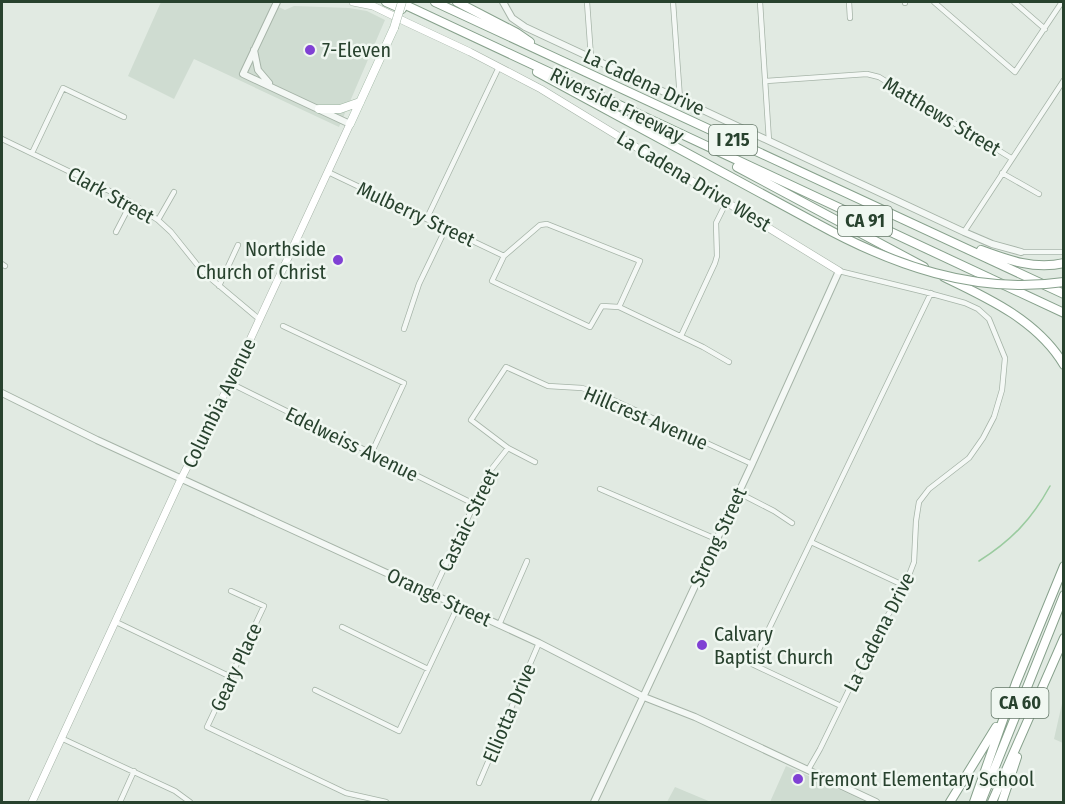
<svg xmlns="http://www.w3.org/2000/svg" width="1065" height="804" font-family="'Fira Sans Condensed',sans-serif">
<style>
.built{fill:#cfdcd1}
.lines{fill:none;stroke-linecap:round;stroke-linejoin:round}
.stream{stroke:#9acb9f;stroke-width:1.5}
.minor-casing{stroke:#a6b4a8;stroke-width:6}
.tertiary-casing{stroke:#a6b4a8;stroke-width:8}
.secondary-casing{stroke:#a6b4a8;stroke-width:8}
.primary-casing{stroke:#9fb6a3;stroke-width:9}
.motorway-casing{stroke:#87a18c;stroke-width:10}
.minor{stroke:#f4f8f5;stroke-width:4.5}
.tertiary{stroke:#f4f8f5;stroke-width:6}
.secondary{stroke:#fff;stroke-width:7}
.primary{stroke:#fff;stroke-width:8}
.motorway{stroke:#fff;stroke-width:8}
.primary-bridge-casing{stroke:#9fb6a3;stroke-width:9;stroke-linecap:butt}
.motorway-bridge-casing{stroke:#87a18c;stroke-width:10;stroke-linecap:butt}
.primary-bridge{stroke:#fff;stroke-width:8}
.motorway-bridge{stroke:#fff;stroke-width:8}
.poi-dot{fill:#8041d4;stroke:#f0f7f1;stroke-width:2}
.labels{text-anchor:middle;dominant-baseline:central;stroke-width:5;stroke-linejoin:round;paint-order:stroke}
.shield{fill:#f0f7f1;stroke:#647868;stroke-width:1.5}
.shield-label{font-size:18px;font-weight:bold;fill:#28422e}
.poi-label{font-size:20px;fill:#28422e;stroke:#f0f7f1;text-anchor:start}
.street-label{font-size:20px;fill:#28422e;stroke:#f0f7f1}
</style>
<rect width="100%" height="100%" fill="#e1eae2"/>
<!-- built -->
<path class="built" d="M161,2H268L285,10L294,6L349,8L367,11L385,20L339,127L194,59L174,99L128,76Z
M1063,699L1064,743H1063L1054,739Z
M786,766L847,793L866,802H770Z
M675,787L711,802H667Z"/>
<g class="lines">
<!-- stream -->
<path class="stream" d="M979,561C1011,541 1032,519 1050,486"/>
<defs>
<path id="minor" d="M587,2L591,57
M673,2L680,99
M760,2L769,141
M849,2L850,18
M905,2V3
M934,2L1015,72L1062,2
M1014,2L1045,29
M766,81L867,74L879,77L1011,158
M2,139L122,197L158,220L171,232L203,272L259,319
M32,153L63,88L124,117
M328,172L504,256
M1002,173L1039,194
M427,218L499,67
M158,220L174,192
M116,232L131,203
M964,232L1064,80
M1021,252H1064
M2,264L5,266
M219,286L238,245
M619,307L640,261L547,224L540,225L504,256L492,281L590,327L602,306L619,307L703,347L729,362
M283,326L404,383L371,454
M404,329L419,284L446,228
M681,336L715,263L717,256L716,223L727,201
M230,383L474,504
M535,462L508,448L471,420L506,367L548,386L582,388L598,393L752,464
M600,489L716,539
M739,493L774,511L792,523
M811,542L905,586
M231,591L264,606L207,727L346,793L386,802
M432,594L490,471L508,448
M116,622L231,677
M499,625L527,561
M342,627L428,669
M315,690L399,731L458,606
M841,706L752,664L931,293
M63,739L175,791L190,802
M808,770L820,749L875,636L903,591L914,562L916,521L919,502L929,489L969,458L983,438L994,417L1002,390L1005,358L989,319L978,309L965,303L925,292L839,271
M479,783L539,643
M120,802L134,771"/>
<path id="tertiary" d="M277,2L243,74L350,124
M503,2L512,18L525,27L964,232L992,244L1021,252
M254,50L258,70L269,83
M2,393L97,440L539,643L644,697L695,717L876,802
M594,802L752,464L839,271"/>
<path id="secondary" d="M353,2L373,6L408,23L470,52L541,89L839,271
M32,802L181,479L230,383L350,124"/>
<path id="primary" d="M319,109H340L360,102
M350,124L394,28"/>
<path id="motorway" d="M386,2L402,9
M399,2L1064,313
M435,2L1064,294
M457,2L517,33L530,42
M537,72L816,223
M737,167L924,267
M981,250C1008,260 1035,270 1064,263
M944,277C988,298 1038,321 1064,365
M950,802L996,727
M974,802L1016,683L1064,566
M981,802L1064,595
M992,802L1064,638
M1002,802L1017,757"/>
</defs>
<!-- minor casing -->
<use href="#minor" class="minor-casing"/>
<!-- tertiary casing -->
<use href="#tertiary" class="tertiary-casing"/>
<!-- secondary casing -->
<use href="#secondary" class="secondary-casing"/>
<!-- primary casing -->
<use href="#primary" class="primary-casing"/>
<!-- motorway casing -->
<use href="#motorway" class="motorway-casing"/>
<!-- minor -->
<use href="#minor" class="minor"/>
<!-- tertiary -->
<use href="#tertiary" class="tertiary"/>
<!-- secondary -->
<use href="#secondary" class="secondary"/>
<!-- primary -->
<use href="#primary" class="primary"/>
<!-- motorway -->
<use href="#motorway" class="motorway"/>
<defs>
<path id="primary-bridge" d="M394,28L402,2"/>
<path id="motorway-bridge" d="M816,223C892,265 975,295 1064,282"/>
</defs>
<!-- primary-bridge casing -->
<use href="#primary-bridge" class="primary-bridge-casing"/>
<!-- motorway-bridge casing -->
<use href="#motorway-bridge" class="motorway-bridge-casing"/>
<!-- primary-bridge -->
<use href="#primary-bridge" class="primary-bridge"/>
<!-- motorway-bridge -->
<use href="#motorway-bridge" class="motorway-bridge"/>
</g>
<!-- markers -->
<g class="poi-dot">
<circle cx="310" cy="50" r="6"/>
<circle cx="338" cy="260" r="6"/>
<circle cx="702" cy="645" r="6"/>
<circle cx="798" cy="779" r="6"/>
</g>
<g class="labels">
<!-- shield labels -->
<g class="shield">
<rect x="709" y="125" width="48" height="30" rx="4.5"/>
<rect x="838" y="206" width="54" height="30" rx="4.5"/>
<rect x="991.5" y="688" width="57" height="30" rx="4.5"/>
</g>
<g class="shield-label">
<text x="733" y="140">I 215</text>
<text x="865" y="221">CA 91</text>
<text x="1020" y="703">CA 60</text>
</g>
<!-- poi labels -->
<g class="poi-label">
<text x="322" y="50">7-Eleven</text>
<text x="326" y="249" text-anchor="end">Northside<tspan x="326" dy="23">Church of Christ</tspan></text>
<text x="714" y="634">Calvary<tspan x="714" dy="23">Baptist Church</tspan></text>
<text x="810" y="779">Fremont Elementary School</text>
</g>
<!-- street labels -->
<g class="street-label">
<text transform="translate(644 82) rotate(25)">La Cadena Drive</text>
<text transform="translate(617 105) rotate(26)">Riverside Freeway</text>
<text transform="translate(942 116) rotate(31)">Matthews Street</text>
<text transform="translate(694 181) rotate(31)">La Cadena Drive West</text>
<text transform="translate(111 195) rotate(29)">Clark Street</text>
<text transform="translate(416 214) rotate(25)">Mulberry Street</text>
<text transform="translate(219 403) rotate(-64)">Columbia Avenue</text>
<text transform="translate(646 418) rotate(23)">Hillcrest Avenue</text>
<text transform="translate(352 444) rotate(26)">Edelweiss Avenue</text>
<text transform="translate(468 520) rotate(-64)">Castaic Street</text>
<text transform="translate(718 537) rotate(-65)">Strong Street</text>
<text transform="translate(439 597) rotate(25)">Orange Street</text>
<text transform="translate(879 632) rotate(-63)">La Cadena Drive</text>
<text transform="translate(236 667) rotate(-65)">Geary Place</text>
<text transform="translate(509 713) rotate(-67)">Elliotta Drive</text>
</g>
</g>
<!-- border -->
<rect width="1065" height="804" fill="none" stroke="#28422e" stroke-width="6"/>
</svg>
